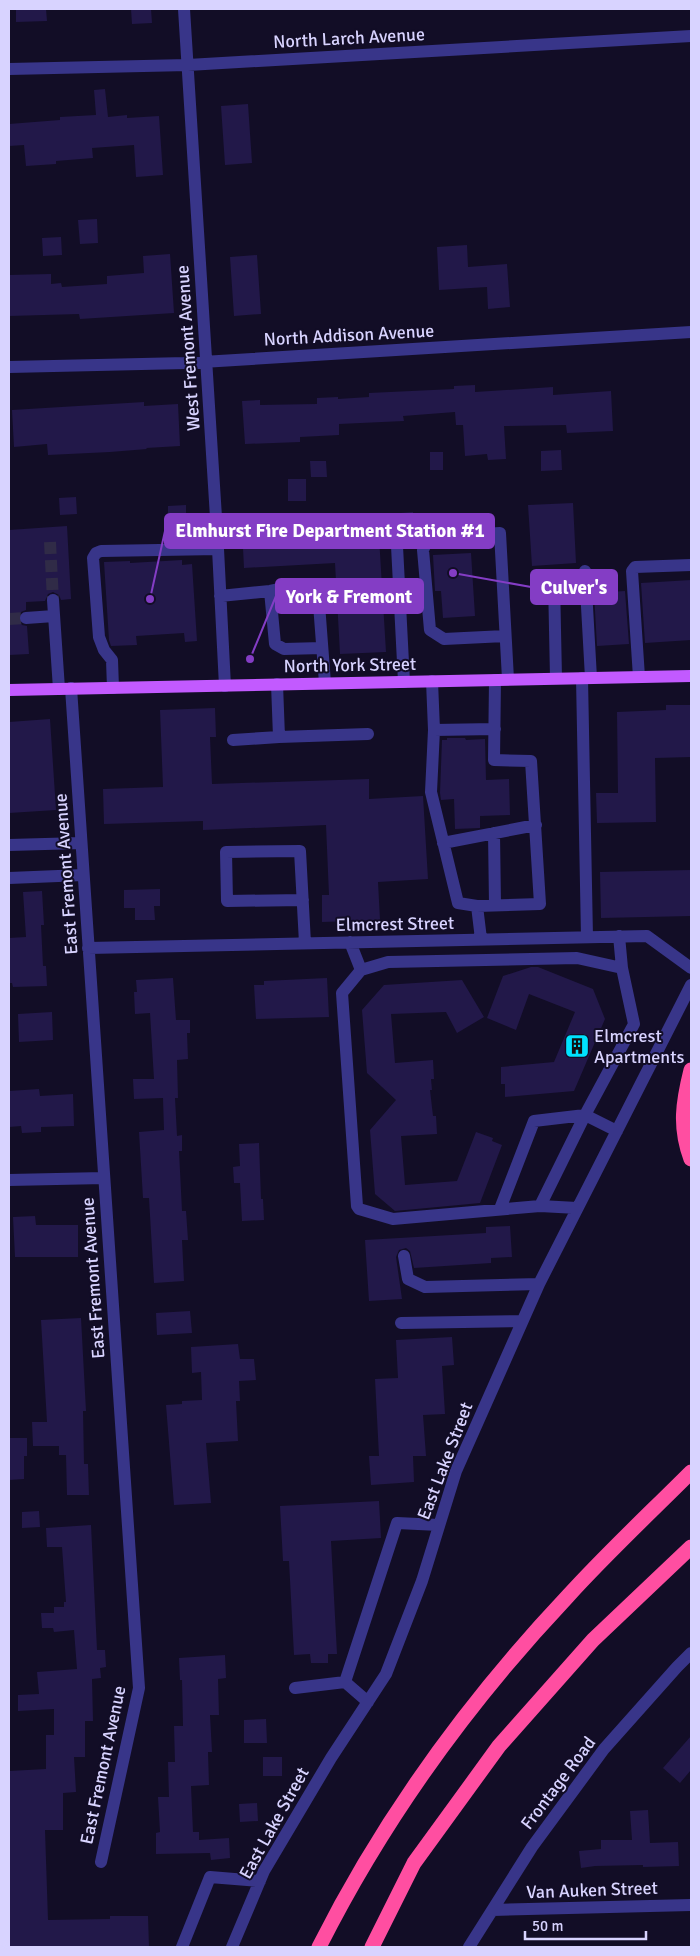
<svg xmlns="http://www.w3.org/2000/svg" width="700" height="1956" font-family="Signika,sans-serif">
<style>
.building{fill:#221849}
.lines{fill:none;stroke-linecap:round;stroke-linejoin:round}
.minor-tunnel{stroke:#302b47;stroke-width:12;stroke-dasharray:12 6;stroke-linecap:butt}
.minor{stroke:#383589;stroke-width:12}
.major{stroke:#c25aff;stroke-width:12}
.highway{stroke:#ff4ea1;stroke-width:15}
.labels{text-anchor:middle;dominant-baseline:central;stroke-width:4;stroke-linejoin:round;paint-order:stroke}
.street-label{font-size:18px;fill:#d8d3ff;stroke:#120d26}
.poi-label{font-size:18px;fill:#d8d3ff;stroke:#120d26;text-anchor:start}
.leader{fill:none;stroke:#843dc5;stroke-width:2}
.callout-dot{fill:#843dc5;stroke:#120d26;stroke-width:2}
.callout{fill:#843dc5;stroke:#843dc5;stroke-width:2}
.callout-label{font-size:19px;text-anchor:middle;font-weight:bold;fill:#fff}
</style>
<rect width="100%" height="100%" fill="#120d26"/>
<!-- building -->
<path class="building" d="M16,9H46L47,21L16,22Z
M131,9H151L152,23L132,24Z
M105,89L108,117L127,115V118L159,116L163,175L136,177L134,145L92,148L93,158L56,161V164L26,166L24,145L9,146V124L60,120V117L96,115L94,90Z
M248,104L252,163L225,165L221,106Z
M97,219L98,243L80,244L78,220Z
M61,237L62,255L43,256L42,238Z
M467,245L468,267L507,264L510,307L488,309L487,287L439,290L437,247Z
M170,254L174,313L80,319L79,314L9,316V275L51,274V284L61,283L62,287L107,284V276L144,273L143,256Z
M257,255L261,314L234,316L230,257Z
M475,385V392L553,387V395L611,391L613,431L567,433L566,425L504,426L506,459L488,460L487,454L465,456L463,425H456L455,412L403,416L404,421L339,424V435L300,437V442L245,444L242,401L260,400V405L317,404V398L338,397V399L369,397V393L454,389V386Z
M144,402V406L178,404L180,446L146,448L147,449L110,452L48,455L47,444L14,447L12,410Z
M561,450L562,470L541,471V451Z
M430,452H443V470H430Z
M310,461H326L327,477H311Z
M288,479H306V501H288Z
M76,497L77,514L60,515L59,498Z
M573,503L576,563L532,566L528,505Z
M186,505V521L168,522V506Z
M413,512L415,535L379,537L386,652L340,654L335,563L244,568L242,528L376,520V515Z
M67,526L71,599L61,600L59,595L53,592L48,594L45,601L26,602V610L21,612L18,618L22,625L27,626L29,654L9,655V530Z
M471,553L475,616L443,618L441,591H435L433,555Z
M182,560V565L192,564L197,641L185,642L184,633L136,636L137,645L111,646L109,640L104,562L130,561V563Z
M691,580V640L645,643L641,583Z
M625,591L629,644L597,646L594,593Z
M666,705H691V757L655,758L656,822L597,823L596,793H618L617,712L666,710Z
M215,708L216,737H210L212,784L369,779V799L423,796L428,879L378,882L380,920L322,922V895H329L326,825L203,830V821L104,824L103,789L163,787L160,710Z
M50,719L56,810L9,813V722Z
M447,738H465L466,740L485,739L486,780L509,779L510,815L480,816V828L455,829L454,799L441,800L440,793L442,740H447Z
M691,870V916L601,918L600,872Z
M160,889V906H154L155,920H135V908H124V890Z
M42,891L44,925H41L43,966H46L47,986L13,987L12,983H10L9,938L26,937L23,892Z
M531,967H538L593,989L605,1019L574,1091L505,1097V1084H501V1067L554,1062L575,1012L529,994L516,1030L487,1018L503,976Z
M173,978L176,1020H190V1033H187L188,1059L177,1060L178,1098H175L177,1136L182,1135V1151H179L182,1211H186L188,1240H182L184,1281L154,1283L149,1198H143L139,1132L164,1130L163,1098L134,1099L133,1079H154L150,1013L135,1014L134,992H137L136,980Z
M327,978L329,1017L256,1019L254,985H264V981Z
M462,980L484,1017L457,1033L446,1012L391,1014L395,1063L433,1060L434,1079H431L432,1090H430L433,1116H436L437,1134L401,1136L405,1185L457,1181L476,1132L493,1138L492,1141L502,1145L480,1203L395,1211L375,1194L370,1130L396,1100L367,1073L362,1010L384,985Z
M52,1012L53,1040L19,1042L18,1014Z
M39,1089L40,1096L73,1094L74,1126L41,1127V1132L22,1133L21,1126L9,1127V1091Z
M259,1143L261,1199H263L264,1220L242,1221L240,1183H234L233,1167L240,1166L239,1144Z
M35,1216L36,1225H78V1257H15L13,1217Z
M510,1226L512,1257L491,1258V1263L414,1268L410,1251L406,1248L399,1250L396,1257L402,1299L369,1301L365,1240L486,1233V1227Z
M190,1311L192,1333L157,1335L156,1313Z
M81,1318L86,1411H83L84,1464H88L89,1495H67L66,1455H59V1446H33L32,1422H47L41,1320Z
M452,1337L454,1365L442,1366L445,1414L423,1415L426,1456H413L414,1482L371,1485L369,1456H379L375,1379L398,1378L396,1340Z
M238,1344L240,1359H254L256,1380L239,1381L240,1401H236L238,1441L206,1443L211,1503L174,1505L166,1405L182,1404V1401L202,1400L201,1372L192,1373L191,1347Z
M9,1438H27V1456H24V1479L9,1480Z
M379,1501L381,1538L331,1541L337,1654H328V1663H311L310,1654L294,1655L289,1561H283L280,1506Z
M39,1511L40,1527L22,1528V1512Z
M91,1525L97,1650H105L106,1667L100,1668L101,1678L92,1679L93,1721H85V1757H74L76,1792L63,1793V1830H45L48,1920L110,1919V1916H148L149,1947H9V1771L46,1769V1735H54V1709L18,1711V1695L39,1694L37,1672L77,1669L74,1630L54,1632L53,1628H42L41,1613H54V1607H64V1602H66L62,1547H47L46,1528Z
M225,1655L226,1678L218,1679L219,1715H210L212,1752H208L209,1785L191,1786L193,1832H199V1840L229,1838L230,1858L211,1860L210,1853L156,1854V1833L160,1832L158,1797H169L168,1762H175L174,1726H183L182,1680H180L179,1658Z
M266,1719L267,1743H244V1720Z
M691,1736V1770L680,1783L663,1768Z
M263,1757H282V1776H263Z
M257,1803L258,1821L240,1822L239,1804Z
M648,1810L650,1843L678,1842L679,1866L643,1867V1865L595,1866L581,1868L579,1851L601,1849V1840H632L630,1811Z"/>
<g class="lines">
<!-- minor-tunnel -->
<path class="minor-tunnel" d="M50,542L53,600
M9,619L26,618"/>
<!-- minor -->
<path class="minor" d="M184,9L218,549L225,686
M9,69L188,65L691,36
M9,367L186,363L691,332
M397,546L404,682
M585,571L591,678
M554,581L556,678
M270,591L275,644L284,649L322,648
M220,596L270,591L304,584L314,585L318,591L325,683
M53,600L59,689
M26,618L54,616
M505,636L444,639L430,630L423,550L429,537L500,533L508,679
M639,677L632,571L635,567L691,565
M582,678L587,937
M432,681L434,730L495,729
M277,684L279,737L368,734
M71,688L139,1688L101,1862
M113,688L112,660L104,650L99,637L93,558L96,553L101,551L218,549
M434,730L431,792L458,903L477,906L540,904L531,761L494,760L495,680
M233,740L279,737
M494,833L495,905
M443,843L536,825
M9,845L81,843
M9,878L83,875
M303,900L227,901L226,852L300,851L305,943
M477,906L481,939
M350,942L361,970
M88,948L647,936L691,968
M9,1180L104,1178
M540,1206L585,1115L634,1024L622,968L619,936
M577,1208L540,1206L393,1219L359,1209L357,1206L342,993L361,970L388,962L577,958L622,968
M500,1209L534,1121L585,1115L617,1131
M404,1256L408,1279L425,1287L539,1284
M401,1323L522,1321
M295,1688L345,1682
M368,1702L345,1682L397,1523L439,1525
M493,1910L691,1905
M182,1947L210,1877L260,1881
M232,1947L264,1871L331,1758L386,1674L422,1581L456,1471L539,1284L691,985
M469,1947L532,1847L604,1749L677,1667L691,1653"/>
<!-- major -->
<path class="major" d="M9,690L691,676"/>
<!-- highway -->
<path class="highway" d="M691,1070C683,1102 679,1127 691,1159
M319,1947C384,1818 469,1701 568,1596C607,1553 650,1513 691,1472
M372,1947L414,1863L499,1746L593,1640L691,1547"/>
</g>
<!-- icons -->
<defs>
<symbol id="building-square" viewBox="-11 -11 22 22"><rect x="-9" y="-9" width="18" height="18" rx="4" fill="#00e2fe" stroke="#120d26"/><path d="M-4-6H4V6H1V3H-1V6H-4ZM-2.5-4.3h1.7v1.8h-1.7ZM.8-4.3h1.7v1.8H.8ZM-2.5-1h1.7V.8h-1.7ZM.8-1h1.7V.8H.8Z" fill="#111"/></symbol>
</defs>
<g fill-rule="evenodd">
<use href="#building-square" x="563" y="1032" width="28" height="28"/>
</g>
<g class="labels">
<!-- street labels -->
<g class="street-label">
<text transform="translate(349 38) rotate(-3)">North Larch Avenue</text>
<text transform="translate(349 335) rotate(-3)">North Addison Avenue</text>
<text transform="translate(188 348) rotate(-94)">West Fremont Avenue</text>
<text transform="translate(350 665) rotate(-1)">North York Street</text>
<text transform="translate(66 874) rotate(-94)">East Fremont Avenue</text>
<text transform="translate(395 924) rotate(-1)">Elmcrest Street</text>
<text transform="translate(93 1278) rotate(-94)">East Fremont Avenue</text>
<text transform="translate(445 1461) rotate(-69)">East Lake Street</text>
<text transform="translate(103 1765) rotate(-78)">East Fremont Avenue</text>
<text transform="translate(558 1783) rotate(-53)">Frontage Road</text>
<text transform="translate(274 1823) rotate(-61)">East Lake Street</text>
<text transform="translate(592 1890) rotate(-2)">Van Auken Street</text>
</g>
<!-- poi labels -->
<g class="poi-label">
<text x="594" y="1036">Elmcrest<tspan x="594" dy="21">Apartments</tspan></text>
</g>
</g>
<!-- callouts -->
<path class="leader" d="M150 599L165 531M453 573L531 587M250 659L276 596"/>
<g class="callout-dot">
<circle cx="150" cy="599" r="5"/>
<circle cx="453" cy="573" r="5"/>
<circle cx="250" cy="659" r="5"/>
</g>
<g class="callout">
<rect x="165" y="514" width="329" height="34" rx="5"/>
<rect x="531" y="570" width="86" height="34" rx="5"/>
<rect x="276" y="579" width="147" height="34" rx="5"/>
</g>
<g class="callout-label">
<text x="330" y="537">Elmhurst Fire Department Station #1</text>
<text x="574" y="594">Culver's</text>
<text x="349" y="603">York &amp; Fremont</text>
</g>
<!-- border -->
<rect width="700" height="1956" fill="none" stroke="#d8d3ff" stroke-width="20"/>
<!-- scale -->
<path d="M525 1931v8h121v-8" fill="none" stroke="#d8d3ff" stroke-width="2.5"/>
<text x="532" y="1931" font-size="15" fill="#d8d3ff" stroke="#120d26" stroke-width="4" paint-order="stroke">50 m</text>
</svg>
